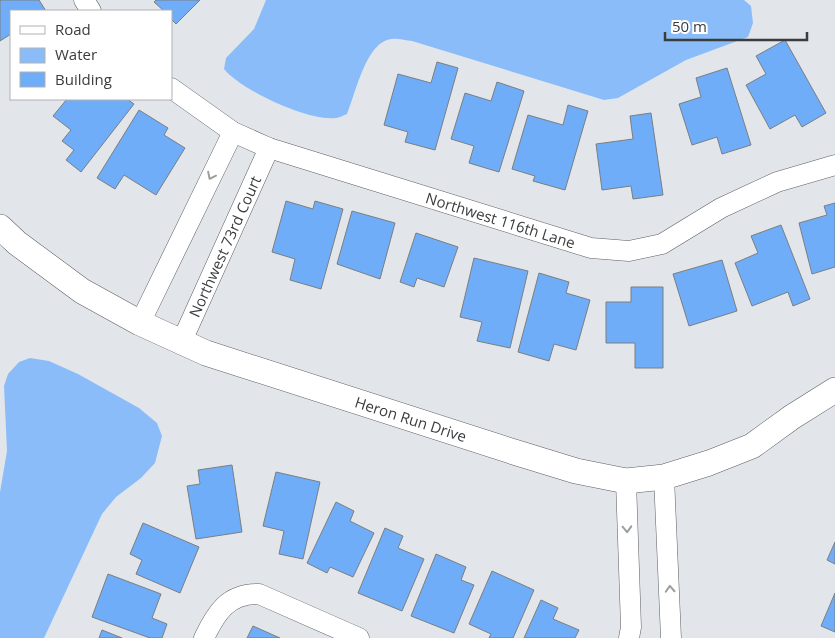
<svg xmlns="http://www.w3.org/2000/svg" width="835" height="638" font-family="'Open Sans',sans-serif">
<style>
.water{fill:#8bbcfa}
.building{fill:#6fadf9;stroke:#7a7e82}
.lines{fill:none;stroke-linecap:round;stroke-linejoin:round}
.minor-casing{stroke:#5b5e62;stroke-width:21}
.tertiary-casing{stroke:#5b5e62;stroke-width:26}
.minor{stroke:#fff;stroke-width:20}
.tertiary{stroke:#fff;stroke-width:25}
.oneway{stroke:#9c9e9e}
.labels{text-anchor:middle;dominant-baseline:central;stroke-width:4;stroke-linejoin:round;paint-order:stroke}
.street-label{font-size:15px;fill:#3a3c3e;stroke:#fff}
</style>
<rect width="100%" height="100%" fill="#e2e6eb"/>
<!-- water -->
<path class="water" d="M266,0H744L751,6L753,23L748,37L686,60L618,98L604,100L412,41C406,41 398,38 392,39C366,41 356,93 347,114C344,115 339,118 336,118C309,122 241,90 224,69L226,58L254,29Z
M30,358L49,361L78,374L139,408L157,423L162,436L155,463L141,478L116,497L102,514L44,638H0V492L7,451L4,386L8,374L19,362Z"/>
<!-- building -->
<path class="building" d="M0,0H39L46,11H11V34L0,41Z
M156,0H200L176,24L171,19V11H164L154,2Z
M785,40L826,113L802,127L795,115L770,129L746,85L766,74L756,56Z
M437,62L458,68L435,150L405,142L408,132L384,125L398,74L431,83Z
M727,68L751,145L722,154L717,137L692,145L679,104L701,97L696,78Z
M497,82L524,91L499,172L469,163L474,146L451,139L465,93L491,101Z
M67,99H127L134,104L81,172L66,160L74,150L62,141L71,130L53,116Z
M568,105L588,111L565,190L533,181L535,176L512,169L528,115L563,125Z
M139,110L168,128L164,135L185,148L156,195L124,175L115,189L97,178Z
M651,113L663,195L633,199L631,186L602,190L596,144L633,139L630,116Z
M286,201L313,209L315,201L343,209L321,289L290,280L295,259L272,252Z
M835,203V267L812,274L799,223L827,215L824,206Z
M352,211L395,223L380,279L337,264Z
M781,225L810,299L793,306L788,292L752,306L735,263L758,253L751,236Z
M416,233L458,247L444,287L417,278L414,287L400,282Z
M474,258L528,271L510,348L477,341L482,322L460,317Z
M722,260L737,311L689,326L673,274Z
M539,273L569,282L566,293L590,300L576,350L554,344L549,361L518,352Z
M631,287H663V368H635V343H606V302H631Z
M232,465L242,532L196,539L187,486L200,484L198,470Z
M276,472L320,482L303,559L279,554L284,531L263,526Z
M336,502L354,511L350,521L374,533L353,577L330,567L327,573L307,563Z
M143,523L199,547L180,593L136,574L142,560L130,554Z
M385,528L403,536L398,548L424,559L402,611L358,593Z
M835,542V564L827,560Z
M436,554L466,567L461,580L474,585L454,633L411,616Z
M492,571L534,590L513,638H489L491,634L469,624Z
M108,574L161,594L152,618L167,624L162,638H150L92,617Z
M835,593V632L821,626Z
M541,600L558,608L553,619L579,630L575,638H524Z
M253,626L280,638H247Z
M102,630L122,638H99Z"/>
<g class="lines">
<defs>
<g id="minor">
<path d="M84,0L91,11"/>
<path id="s1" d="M171,88L233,132L269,148L591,248L629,251L662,244L721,208L777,182L835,165"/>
<path d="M140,323L233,132"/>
<path id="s2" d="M181,343L269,148"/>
<path d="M664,477L671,638"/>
<path d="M626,481L631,627L629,638"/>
<path d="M204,638C216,613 228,593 259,594L359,638"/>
</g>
<g id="tertiary">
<path id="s3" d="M0,227L17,243L82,291L140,323L206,353L514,452L576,471L626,481L664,477L709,463L752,446L792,417L835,390"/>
</g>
</defs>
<!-- minor casing -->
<use href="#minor" class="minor-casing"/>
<!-- tertiary casing -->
<use href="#tertiary" class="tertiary-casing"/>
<!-- minor -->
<use href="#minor" class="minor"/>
<!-- tertiary -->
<use href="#tertiary" class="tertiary"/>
</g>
<!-- one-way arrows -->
<defs><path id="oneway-chevron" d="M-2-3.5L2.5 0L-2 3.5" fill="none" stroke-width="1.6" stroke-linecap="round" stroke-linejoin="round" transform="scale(1.25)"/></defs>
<g class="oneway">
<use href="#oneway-chevron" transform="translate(211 176) rotate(116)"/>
<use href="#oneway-chevron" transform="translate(627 529) rotate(88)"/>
<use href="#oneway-chevron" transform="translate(670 589) rotate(-93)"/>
</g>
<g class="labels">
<!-- street labels -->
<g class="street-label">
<text stroke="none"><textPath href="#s1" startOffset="358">Northwest 116th Lane</textPath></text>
<text stroke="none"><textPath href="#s2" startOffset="106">Northwest 73rd Court</textPath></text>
<text stroke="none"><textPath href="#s3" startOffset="458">Heron Run Drive</textPath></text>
</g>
</g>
<!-- legend -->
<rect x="10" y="10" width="162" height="90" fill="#ffffff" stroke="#b0b1b2"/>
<rect x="20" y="26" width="25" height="8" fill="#ffffff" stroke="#b0b1b2"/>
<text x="55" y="35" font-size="15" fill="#3a3c3e">Road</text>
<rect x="20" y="48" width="25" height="15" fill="#8bbcfa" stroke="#b0b1b2"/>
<text x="55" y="60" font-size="15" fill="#3a3c3e">Water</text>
<rect x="20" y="72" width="25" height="15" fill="#6fadf9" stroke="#b0b1b2"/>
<text x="55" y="85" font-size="15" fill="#3a3c3e">Building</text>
<!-- scale -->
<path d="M665 32v8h142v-8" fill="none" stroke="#3a3c3e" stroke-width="2.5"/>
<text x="672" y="32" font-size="15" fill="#3a3c3e" stroke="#ffffff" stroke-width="4" paint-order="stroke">50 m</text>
</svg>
